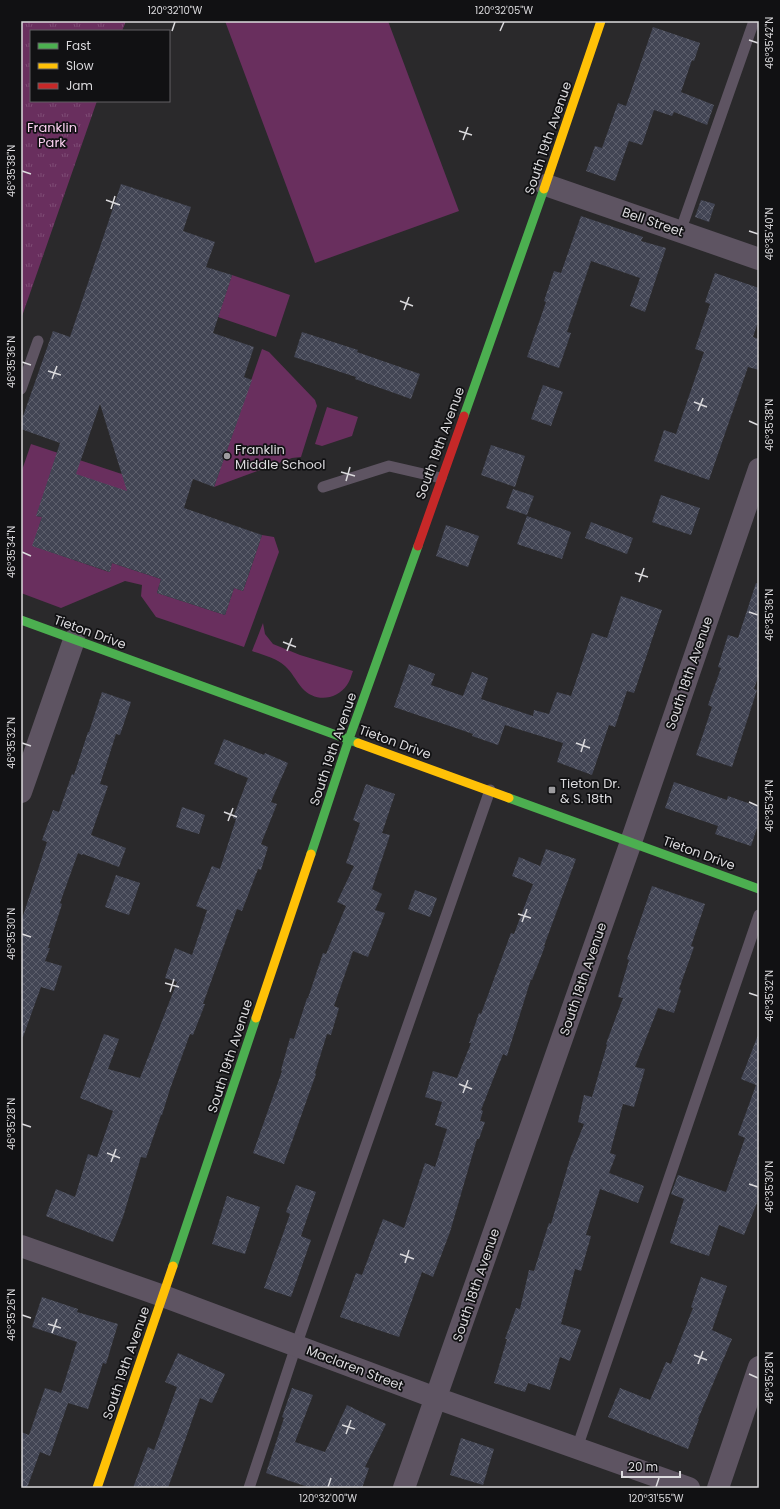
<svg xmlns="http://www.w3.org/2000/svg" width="780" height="1509" font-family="Poppins,sans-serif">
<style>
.green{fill:#692f5e}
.park{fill:url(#park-tufts)}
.building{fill:url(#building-cross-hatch);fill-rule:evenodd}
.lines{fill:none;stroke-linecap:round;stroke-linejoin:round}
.lane{stroke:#5e5462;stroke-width:11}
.street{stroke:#5e5462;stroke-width:22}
.fast{stroke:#4caf50;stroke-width:9}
.slow{stroke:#ffc107;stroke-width:9}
.jam{stroke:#c62828;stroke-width:9}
.ticks{fill:none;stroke:#dbdadd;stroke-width:1.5}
.poi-dot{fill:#9d9c9f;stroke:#111113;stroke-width:1.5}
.labels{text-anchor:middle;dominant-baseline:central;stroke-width:3.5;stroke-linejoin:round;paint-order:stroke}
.park-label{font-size:13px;fill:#facfef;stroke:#111113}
.street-label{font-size:13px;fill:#dbdadd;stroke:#111113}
.poi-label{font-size:13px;fill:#dbdadd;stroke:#111113;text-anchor:start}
.neatline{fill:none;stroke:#dbdadd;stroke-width:1.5}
.ticks-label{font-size:10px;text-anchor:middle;fill:#dbdadd}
</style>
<defs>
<pattern id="park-tufts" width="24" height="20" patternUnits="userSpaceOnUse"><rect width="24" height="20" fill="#692f5e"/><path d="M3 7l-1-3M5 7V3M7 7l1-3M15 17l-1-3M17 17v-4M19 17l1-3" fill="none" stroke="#7e4d75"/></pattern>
<pattern id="building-cross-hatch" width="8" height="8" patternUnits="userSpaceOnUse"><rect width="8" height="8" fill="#424554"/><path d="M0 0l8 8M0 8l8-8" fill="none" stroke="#5d5f6c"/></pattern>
</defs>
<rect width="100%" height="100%" fill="#2a292b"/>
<!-- green -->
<path class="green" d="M225,21H388L459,211L315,263Z
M232,275L290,295L276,337L218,317Z
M262,349L269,352L315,400L317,406L301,457L292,458L214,487Z
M327,407L358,417L352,436L322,446L315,444Z
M31,444L149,483L144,497L36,516L42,517L33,546L109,572L112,563L161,579L157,593L225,615L234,588L243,591L262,535L274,537L279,552L244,647L156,617L141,596L142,585L125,581L61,608L21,593V473Z
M263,623L265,634L273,644L300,655L353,671C351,676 350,681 347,685C336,701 314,702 302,688C296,681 292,672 285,666C277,658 263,655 252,651Z"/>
<!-- park -->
<path class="park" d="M21,21H126L122,31H31V101H97L21,319Z"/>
<!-- building -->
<path class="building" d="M653,27L700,43L694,61L692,60L681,92L714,105L707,125L674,112L672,116L654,110L642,145L629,141L615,181L586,171L595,146L602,148L618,103L626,106Z
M121,184L191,207L183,231L215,242L206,267L232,275L213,333L254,347L244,377L252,380L214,487L193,479L184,508L262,535L243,591L234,588L225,615L157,593L161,579L112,563L110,572L32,546L42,517L36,516L60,443L21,429V422L53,331L70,337ZM100,404L127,491L76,474Z
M701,200L715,204L709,222L695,217Z
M581,216L643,237L641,241L666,248L645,312L630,306L640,278L591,261L567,332L571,333L559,368L527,357L546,302L544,301L554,271L561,273Z
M715,273L759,288V319L753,337L759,339V370L748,367L709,480L654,461L664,430L676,434L704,352L695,349L710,304L705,302Z
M302,332L358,350L357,352L420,374L411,399L355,379L356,377L294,357Z
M543,385L563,392L551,426L531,419Z
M491,445L525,456L515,487L481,475Z
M513,489L534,496L527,515L506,508Z
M661,495L700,508L691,535L652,522Z
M527,516L571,532L562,559L517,544Z
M591,522L633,538L627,554L585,538Z
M446,525L479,536L468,567L436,556Z
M756,583L759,584V674L754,689L757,690L732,767L696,755L712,707L708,705L721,668L718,667L728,635L738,638Z
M621,596L662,610L634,693L627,691L615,727L609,725L592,775L557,762L563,743L505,725L498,745L472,736L473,734L394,707L409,664L435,674L431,685L463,696L472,672L488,678L481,699L533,716L534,710L549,714L557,692L571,696L592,633L607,638Z
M102,692L131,702L120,735L116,734L100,784L108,786L91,835L126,848L119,867L83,854L82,855L78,853L60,903L62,904L48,948H50L45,961L62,966L54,991L41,987L23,1037H21V922L47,842L42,840L53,810L59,812L72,774L74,775L88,732H89Z
M224,739L264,755L265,753L288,763L271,802L277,804L261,844L268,847L261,870L258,869L242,911L237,909L203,1004H205L193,1035L190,1034L170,1089L162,1115H161L146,1158L141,1157L123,1217L113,1242L46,1216L56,1189L75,1197L88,1154L97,1157L113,1111L80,1098L104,1034L119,1039L108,1069L140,1078L177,982L165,978L175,948L192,955L207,910L196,906L212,866L220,869L236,819L233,818L248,778L214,764Z
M674,782L727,800L728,796L759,807V822L751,846L715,834L718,826L665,808Z
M366,784L395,794L382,833L390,835L372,889L382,894L375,910L385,913L368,957L353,951L334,1006L339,1008L331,1035L327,1034L315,1073L316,1074L284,1164L253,1153L282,1071L281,1070L290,1038L294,1039L307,998H308L323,953L326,954L346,906L337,902L354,866L346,863L360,823L353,820Z
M182,807L205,815L199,834L176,827Z
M546,849L576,859L544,946H545L532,980L531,979L507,1056L503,1054L481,1110L483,1111L480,1121L485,1122L479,1139H477L450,1232L433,1277L422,1272L399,1337L340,1317L356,1273L362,1275L383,1219L404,1228L425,1163L435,1167L447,1129L435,1125L442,1102L425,1097L433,1071L457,1078L471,1043H469L479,1013L481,1014L511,933L514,934L533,884L512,876L519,857L540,866Z
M116,875L140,883L129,915L105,907Z
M652,886L705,904L691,946L694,947L679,989L681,990L674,1013L658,1008L635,1067L645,1069L634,1107L623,1104L610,1153L616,1155L609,1173L644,1186L638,1203L600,1189L586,1235L591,1236L581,1271L575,1269L561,1324L581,1330L570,1361L560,1357L550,1390L528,1383L525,1392L494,1383L507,1339H505L516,1308L520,1309L529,1270L534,1271L549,1223L551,1224L570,1159L584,1124L578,1122L584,1095L592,1097L607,1045L606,1044L623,998L618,997L629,960L627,959Z
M415,890L437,898L430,917L408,909Z
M758,1035L759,1198L744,1235L719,1225L709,1256L670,1243L684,1199L671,1194L678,1175L726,1192L745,1138L738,1135L756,1085L741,1079Z
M296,1185L316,1192L301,1236L311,1240L291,1297L264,1288L290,1214L286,1212Z
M227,1196L260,1207L245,1254L212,1244Z
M701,1277L727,1286L712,1330L732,1339L698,1419H699L688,1449L608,1417L620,1388L650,1400L666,1362L671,1364L693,1308L691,1307Z
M42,1297L78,1309L77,1312L118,1324L106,1364L103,1363L88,1409L68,1403L50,1456L40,1452L27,1488H21V1432L29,1435L45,1388L61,1393L77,1342L32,1327Z
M178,1353L225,1374L212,1403L200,1398L168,1488H133L148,1447L154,1450L177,1387L165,1382Z
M292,1388L313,1395L295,1442L325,1452L347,1405L386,1424L365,1467L369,1468L362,1488H311L266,1473L284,1418L282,1417Z
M461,1438L494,1449L483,1485L450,1475Z"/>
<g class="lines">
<!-- lane -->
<path class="lane" d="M680,232L754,21
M21,389L38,341
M323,487L389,466L441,478
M577,1448L759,915
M249,1488L296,1346L490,790"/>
<!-- street -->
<path class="street" d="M546,185L759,259
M21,792L74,640
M21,1246L163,1296L436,1398L689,1488
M404,1488L631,842L759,469
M718,1488L759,1367"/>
<!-- fast -->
<path class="fast" d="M464,416L544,189
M21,620L358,743
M509,798L759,889
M311,854L349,739L418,546
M173,1266L256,1018"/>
<!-- slow -->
<path class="slow" d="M544,189L601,21
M358,743L509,798
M256,1018L311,854
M97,1488L173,1266"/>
<!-- jam -->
<path class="jam" d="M418,546L464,416"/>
</g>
<!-- ticks -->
<path class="ticks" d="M172,31L175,22M500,31L504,22M749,40L758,43M459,131L472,135M463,140L468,127M22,171L31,174M106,200L120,205M111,209L115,196M749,231L758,234M400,301L413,306M404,310L409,297M22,362L31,365M48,371L61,375M52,379L57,366M694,402L707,407M698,411L703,398M749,421L758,425M341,472L355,476M346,481L350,467M22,552L31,556M635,573L648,577M639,582L644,568M749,612L758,615M283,642L296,647M287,651L292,638M22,743L31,746M576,743L590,748M581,752L585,739M749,802L758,806M224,812L237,817M228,821L233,808M518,914L531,918M522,922L527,909M22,934L31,937M165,983L179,987M170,992L174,979M749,993L758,996M459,1084L472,1089M463,1093L468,1080M22,1124L31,1127M107,1153L120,1158M111,1162L116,1149M749,1184L758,1187M400,1254L414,1259M405,1263L409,1250M22,1315L31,1318M48,1324L61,1328M52,1333L57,1319M694,1355L707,1360M698,1364L703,1351M749,1374L758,1378M342,1425L355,1429M346,1434L351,1420M328,1487L331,1478M656,1487L659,1478"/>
<!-- markers -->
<g class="poi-dot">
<circle cx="227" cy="456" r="4"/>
<rect x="548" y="786" width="8" height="8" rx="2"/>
</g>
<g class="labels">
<!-- park labels -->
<g class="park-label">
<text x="52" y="127">Franklin<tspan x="52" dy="15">Park</tspan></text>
</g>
<!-- street labels -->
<g class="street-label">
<text transform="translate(548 138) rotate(-71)">South 19th Avenue</text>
<text transform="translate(653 222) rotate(19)">Bell Street</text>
<text transform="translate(440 443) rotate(-70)">South 19th Avenue</text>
<text transform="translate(90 632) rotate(20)">Tieton Drive</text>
<text transform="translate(689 673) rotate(-71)">South 18th Avenue</text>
<text transform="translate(395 742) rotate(20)">Tieton Drive</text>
<text transform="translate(333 749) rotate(-71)">South 19th Avenue</text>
<text transform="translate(699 853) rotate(20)">Tieton Drive</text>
<text transform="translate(583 979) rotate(-71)">South 18th Avenue</text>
<text transform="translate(230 1056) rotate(-72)">South 19th Avenue</text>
<text transform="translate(476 1285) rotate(-71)">South 18th Avenue</text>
<text transform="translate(126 1363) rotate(-71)">South 19th Avenue</text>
<text transform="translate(355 1368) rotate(21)">Maclaren Street</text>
</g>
<!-- poi labels -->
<g class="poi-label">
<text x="235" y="449">Franklin<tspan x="235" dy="15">Middle School</tspan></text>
<text x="560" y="783">Tieton Dr.<tspan x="560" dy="15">&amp; S. 18th</tspan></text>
</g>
</g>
<!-- border -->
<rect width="780" height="1509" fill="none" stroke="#111113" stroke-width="44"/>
<!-- legend -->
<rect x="30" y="30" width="140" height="72" fill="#111113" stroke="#626164"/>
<rect x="38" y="43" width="20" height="6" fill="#4caf50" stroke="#626164"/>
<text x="66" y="50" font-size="12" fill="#dbdadd">Fast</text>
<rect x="38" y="63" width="20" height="6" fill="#ffc107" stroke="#626164"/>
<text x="66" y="70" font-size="12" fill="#dbdadd">Slow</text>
<rect x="38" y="83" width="20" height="6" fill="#c62828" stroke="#626164"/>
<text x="66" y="90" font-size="12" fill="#dbdadd">Jam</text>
<!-- scale -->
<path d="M622 1471v6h58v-6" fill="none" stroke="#dbdadd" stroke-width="2"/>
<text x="628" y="1471" font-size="12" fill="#dbdadd" stroke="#111113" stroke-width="3" paint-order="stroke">20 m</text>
<rect x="22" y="22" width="736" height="1465" class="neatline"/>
<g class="ticks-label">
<text x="175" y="14">120°32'10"W</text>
<text x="504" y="14">120°32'05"W</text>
<text transform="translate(769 43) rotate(-90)" y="4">46°35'42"N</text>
<text transform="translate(11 171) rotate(-90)" y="4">46°35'38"N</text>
<text transform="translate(769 234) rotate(-90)" y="4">46°35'40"N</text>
<text transform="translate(11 362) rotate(-90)" y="4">46°35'36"N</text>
<text transform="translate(769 425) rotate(-90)" y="4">46°35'38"N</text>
<text transform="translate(11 552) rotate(-90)" y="4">46°35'34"N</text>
<text transform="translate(769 615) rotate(-90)" y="4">46°35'36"N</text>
<text transform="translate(11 743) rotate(-90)" y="4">46°35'32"N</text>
<text transform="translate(769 806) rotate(-90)" y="4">46°35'34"N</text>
<text transform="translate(11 934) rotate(-90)" y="4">46°35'30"N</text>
<text transform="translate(769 996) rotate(-90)" y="4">46°35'32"N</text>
<text transform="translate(11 1124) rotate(-90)" y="4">46°35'28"N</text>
<text transform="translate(769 1187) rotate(-90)" y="4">46°35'30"N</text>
<text transform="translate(11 1315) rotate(-90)" y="4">46°35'26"N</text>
<text transform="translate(769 1378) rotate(-90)" y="4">46°35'28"N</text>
<text x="328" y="1502">120°32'00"W</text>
<text x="656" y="1502">120°31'55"W</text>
</g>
</svg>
